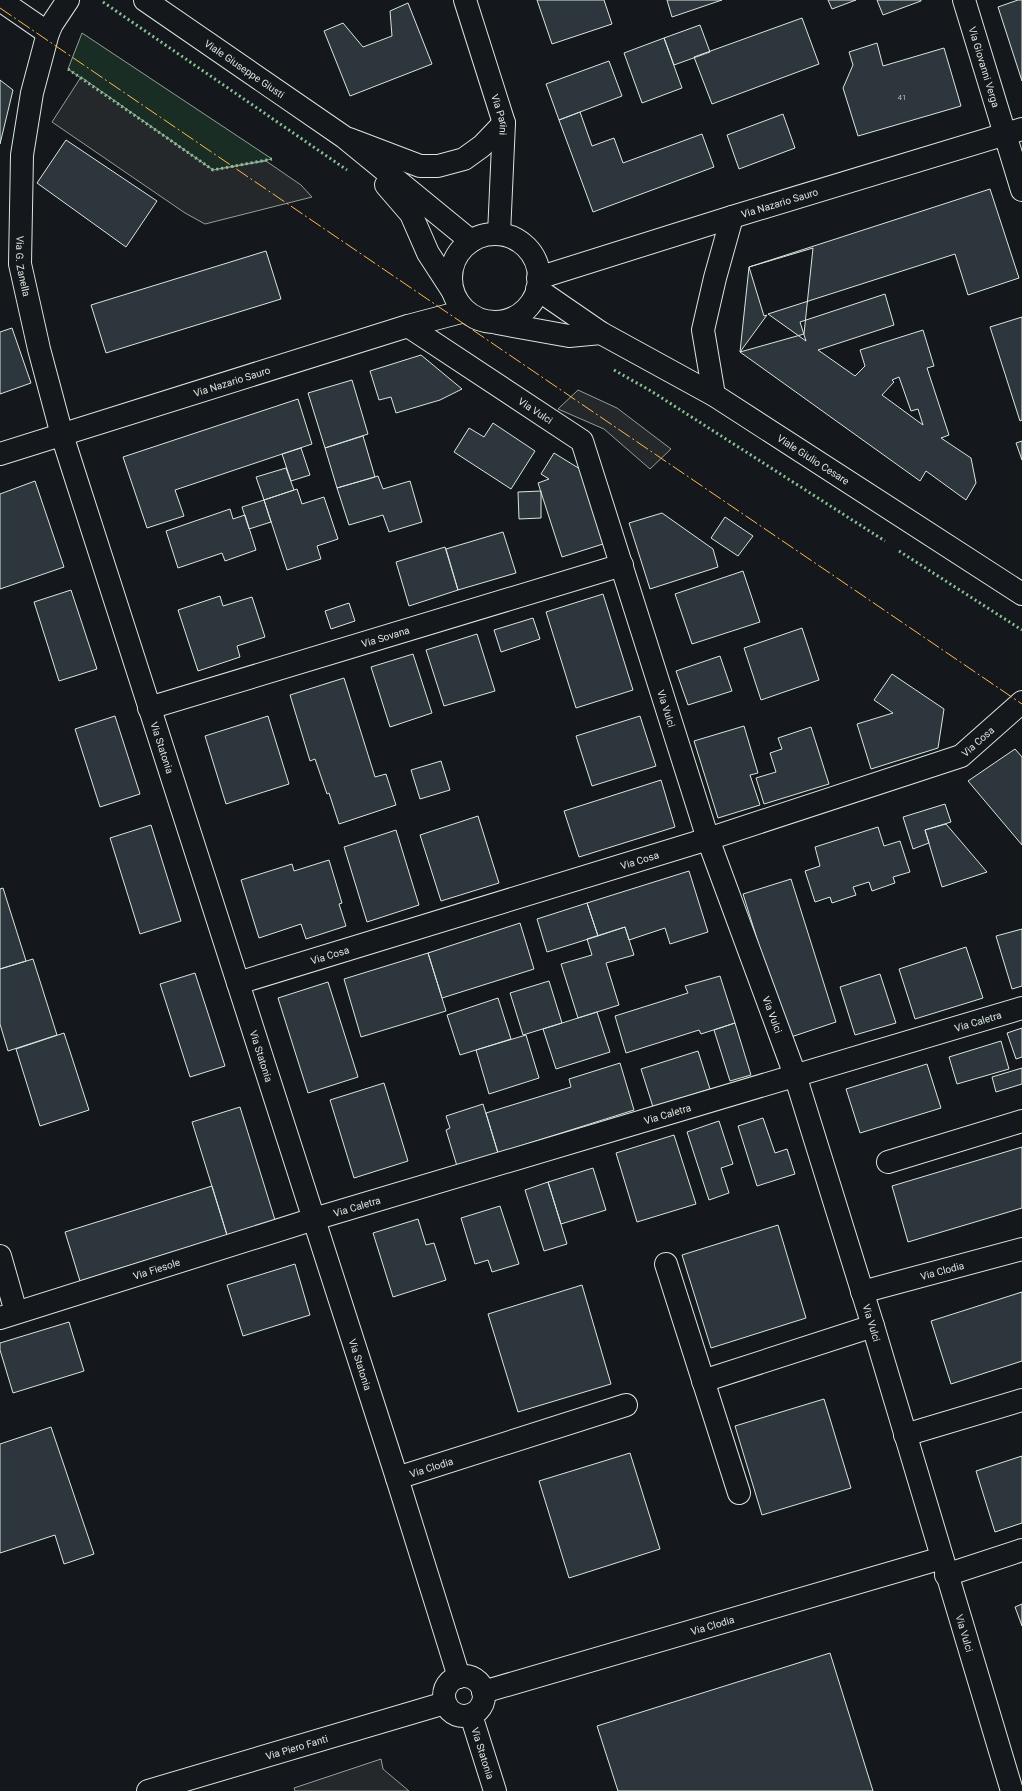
<svg xmlns="http://www.w3.org/2000/svg" width="1022" height="1791" font-family="Roboto,sans-serif">
<style>
.green{fill:#1a2d24;stroke:#939e99}
.parking{fill:#24282b;stroke:#939e99}
.building{fill:#2c363c;stroke:#d8e6dc;fill-rule:evenodd}
.lines{fill:none;stroke-linecap:round;stroke-linejoin:round}
.street-casing{stroke:#d8e6dc;stroke-width:24}
.secondary-casing{stroke:#d8e6dc;stroke-width:24}
.street{stroke:#14181c;stroke-width:22}
.secondary{stroke:#14181c;stroke-width:22}
.hedge{stroke:#8ac095;stroke-width:3;stroke-dasharray:2 3;stroke-linecap:butt}
.power{stroke:#ffb74d;stroke-width:1;stroke-dasharray:14 3 2 3;stroke-linecap:butt}
.labels{text-anchor:middle;dominant-baseline:central;stroke-width:3;stroke-linejoin:round;paint-order:stroke}
.number-label{font-size:8px;fill:#adbab4}
.street-label{font-size:10px;fill:#d8e6dc;stroke:#14181c}
</style>
<rect width="100%" height="100%" fill="#14181c"/>
<!-- green -->
<path class="green" d="M82,33L272,159L213,170L68,69Z"/>
<!-- parking -->
<path class="parking" d="M81,77L213,170L266,161L301,185L312,197L205,224L185,213L52,122Z
M578,390L617,408L671,449L650,469L604,429L558,409Z
M381,1759L383,1769L409,1791H295L294,1788Z"/>
<!-- building -->
<path class="building" d="M537,0H604L612,24L552,44Z
M667,0H722L672,17Z
M828,0H856L832,9Z
M877,0H921V1L883,15Z
M1018,0H1022V81L998,7Z
M408,3L432,64L350,96L324,31L343,23L363,47L392,36L390,11Z
M802,18L819,64L712,104L694,57Z
M700,25L710,52L674,65L664,38Z
M664,38L682,88L642,103L624,53Z
M877,43L883,66L944,48L961,106L858,136L843,88L853,65L849,52Z
M609,61L622,96L559,120L546,84Z
M0,80L13,90L0,144Z
M580,112L592,146L614,138L623,163L702,134L714,167L593,212L559,120Z
M783,114L795,148L739,169L727,135Z
M66,140L157,201L126,247L37,183Z
M990,189L1019,278L968,295L955,254L768,314L806,341L800,322L885,294L894,325L818,350L855,376L865,366L860,350L923,330L934,366L927,368L949,435L941,438L971,458L976,483L966,500L926,471L920,481L740,352L767,315L764,316L749,267ZM899,377L911,411L918,409L923,425L882,395L894,382L892,380Z
M813,248L804,334L740,352L749,267Z
M266,251L281,299L106,353L91,305Z
M1022,317V420L1020,421L990,327Z
M12,328L31,383L0,394V332Z
M421,355L462,389L440,400L396,413L391,397L379,400L370,371Z
M352,380L368,434L325,448L308,393Z
M298,399L312,444L175,490L184,516L147,528L123,457Z
M493,423L535,451L511,489L454,452L469,428L484,437Z
M363,436L375,477L337,488L325,448Z
M1022,441V460L1016,443Z
M301,448L310,475L291,481L282,454Z
M554,453L580,469L603,544L562,557L538,483L549,479L541,474Z
M286,468L294,490L264,500L256,477Z
M378,476L383,489L410,481L422,522L389,532L383,515L349,525L337,488Z
M35,481L64,567L0,589V494Z
M297,489L302,504L324,497L338,539L317,546L321,559L287,570L264,500Z
M541,491V518L519,519L518,492Z
M264,500L271,522L249,529L242,507Z
M230,509L233,519L245,515L256,550L225,561L222,553L178,568L166,531Z
M662,513L713,549L718,567L650,589L629,523Z
M725,517L753,536L738,556L711,538Z
M503,532L516,573L458,590L446,549Z
M445,547L458,590L409,606L396,562Z
M743,571L760,622L692,644L675,594Z
M71,590L97,669L59,681L34,602Z
M603,594L633,690L576,708L546,612Z
M220,596L223,606L252,597L265,637L237,646L240,657L198,671L178,610Z
M349,603L355,621L331,629L325,611Z
M533,618L540,639L501,652L494,630Z
M802,628L819,680L761,700L744,648Z
M477,634L495,691L444,706L426,650Z
M413,654L432,713L390,727L371,667Z
M720,656L732,691L688,705L676,671Z
M892,674L944,709L938,748L871,769L857,724L893,713L874,700Z
M344,678L375,777L386,774L396,805L339,824L329,793L327,794L315,759L310,761L290,695Z
M115,716L140,794L100,807L75,729Z
M268,716L289,784L226,804L205,736Z
M640,716L656,766L592,786L576,736Z
M744,726L758,773L750,775L760,805L718,818L694,741Z
M811,727L829,784L764,804L756,778L776,772L770,753L782,749L778,738Z
M1015,749L1022,757V845L968,781Z
M441,761L450,790L420,799L411,770Z
M661,780L675,827L579,857L564,811Z
M945,804L951,822L925,830L929,843L913,849L903,817Z
M478,816L499,883L441,901L420,835Z
M946,824L987,872L942,887L925,830Z
M151,825L181,921L140,934L110,838Z
M878,827L884,846L900,841L910,872L893,877L895,883L872,891L869,882L853,887L856,895L832,903L830,897L815,902L805,871L820,866L815,847Z
M396,830L419,905L367,922L344,847Z
M329,860L342,903L339,904L346,926L306,939L301,924L259,938L241,880L292,864L294,871Z
M689,871L708,932L670,944L665,928L629,940L625,927L598,936L587,903Z
M791,879L836,1022L788,1038L743,894Z
M3,888L26,961L0,969V889Z
M587,903L598,936L547,952L537,919Z
M520,923L534,969L442,998L428,953Z
M625,927L634,955L606,963L619,1005L578,1018L561,964L592,955L587,939Z
M1022,929V986L1012,989L996,936Z
M966,947L983,998L915,1019L899,969Z
M428,953L446,1011L361,1037L344,979Z
M33,959L57,1035L8,1051L0,1024V969Z
M195,973L225,1066L190,1077L160,984Z
M880,974L896,1023L855,1035L840,987Z
M720,976L735,1023L701,1034L699,1030L626,1053L615,1016L688,993L685,986Z
M549,981L562,1023L523,1035L510,993Z
M328,982L358,1077L308,1093L278,998Z
M498,998L511,1039L460,1055L447,1015Z
M597,1012L610,1052L556,1069L543,1029Z
M735,1023L751,1075L730,1081L714,1030Z
M1022,1028V1057L1016,1059L1007,1033Z
M64,1033L89,1110L40,1126L16,1049Z
M526,1035L539,1078L489,1094L476,1050Z
M1001,1041L1009,1069L957,1084L949,1057Z
M698,1051L710,1089L653,1107L641,1069Z
M620,1063L634,1110L498,1153L486,1113L571,1087L569,1079Z
M927,1064L941,1108L860,1133L846,1089Z
M1022,1068V1084L996,1092L992,1077Z
M384,1083L408,1161L354,1178L330,1100Z
M483,1104L498,1153L457,1166L446,1130L450,1128L446,1116Z
M240,1107L275,1220L227,1235L192,1122Z
M763,1118L775,1153L787,1149L795,1174L757,1186L738,1126Z
M719,1121L733,1164L721,1168L729,1193L709,1200L687,1132Z
M674,1135L696,1204L637,1222L616,1153Z
M1022,1147V1208L908,1242L892,1186Z
M593,1168L606,1210L561,1224L548,1182Z
M548,1182L567,1244L544,1251L525,1190Z
M212,1186L227,1235L80,1281L65,1232Z
M500,1206L519,1264L492,1272L488,1260L475,1264L461,1218Z
M418,1219L426,1245L434,1243L446,1280L393,1297L373,1233Z
M778,1225L806,1318L711,1348L682,1255Z
M295,1264L310,1315L243,1336L227,1285Z
M582,1285L611,1384L518,1412L488,1314Z
M1022,1292V1361L951,1384L931,1321Z
M69,1322L84,1371L13,1393L0,1350V1343Z
M824,1399L851,1488L762,1515L735,1426Z
M51,1427L94,1554L64,1564L55,1535L0,1553V1444Z
M630,1453L660,1549L569,1578L539,1481Z
M1022,1456V1523L995,1532L976,1471Z
M1022,1604V1626L1015,1607Z
M830,1653L873,1791H618L597,1726Z"/>
<g class="lines">
<defs>
<g id="street">
<path d="M0,0L48,33"/>
<path id="s1" d="M68,0L52,24L48,33L32,93L22,155L20,264L39,349L62,435L397,1478L459,1677"/>
<path id="s2" d="M465,0L504,123L499,234"/>
<path id="s3" d="M964,0L1022,190"/>
<path d="M349,139L420,166H438L464,159L482,146L504,123"/>
<path id="s4" d="M408,326L582,441L708,839L795,1075L873,1326L1012,1791"/>
<path d="M714,395L703,330L715,278L732,217"/>
<path id="s5" d="M149,708L622,565"/>
<path id="s6" d="M238,983L708,839L961,756L1022,702"/>
<path d="M888,1162L1022,1121"/>
<path d="M0,1256L16,1312"/>
<path d="M666,1264L739,1493"/>
<path id="s7" d="M862,1292L1022,1249"/>
<path id="s8" d="M0,1318L314,1219L1022,1008"/>
<path d="M703,1381L873,1326"/>
<path d="M905,1435L1022,1400"/>
<path id="s9" d="M397,1478L626,1405"/>
<path d="M946,1575L1022,1550"/>
<circle cx="464" cy="1696" r="20"/>
<path id="s10" d="M483,1692L942,1558"/>
<path id="s11" d="M471,1715L495,1791"/>
<path id="s12" d="M148,1791L445,1703"/>
</g>
<g id="secondary">
<path id="s13" d="M145,0L344,137L471,241"/>
<path d="M386,185L411,214L428,253L452,290"/>
<circle cx="495" cy="278" r="44"/>
<path id="s14" d="M538,278L732,217L1022,129"/>
<path id="s15" d="M537,289L601,333L714,395L1022,594"/>
<path d="M497,323L569,336L601,333"/>
<path id="s16" d="M0,454L408,326L465,311"/>
</g>
</defs>
<!-- street casing -->
<use href="#street" class="street-casing"/>
<!-- secondary casing -->
<use href="#secondary" class="secondary-casing"/>
<!-- street -->
<use href="#street" class="street"/>
<!-- secondary -->
<use href="#secondary" class="secondary"/>
<!-- hedge -->
<path class="hedge" d="M103,2L347,170
M68,69L213,170L272,159
M614,370L651,391L885,541
M899,551L1022,630"/>
<!-- power -->
<path class="power" d="M0,8L1022,704"/>
</g>
<g class="labels">
<!-- number labels -->
<g class="number-label">
<text x="902" y="97">41</text>
</g>
<!-- street labels -->
<g class="street-label">
<text stroke="none"><textPath href="#s3" startOffset="70">Via Giovanni Verga</textPath></text>
<text stroke="none"><textPath href="#s13" startOffset="121">Viale Giuseppe Giusti</textPath></text>
<text stroke="none"><textPath href="#s2" startOffset="120">Via Parini</textPath></text>
<text stroke="none"><textPath href="#s14" startOffset="253">Via Nazario Sauro</textPath></text>
<text stroke="none"><textPath href="#s1" startOffset="275">Via G. Zanella</textPath></text>
<text stroke="none"><textPath href="#s16" startOffset="243">Via Nazario Sauro</textPath></text>
<text stroke="none"><textPath href="#s4" startOffset="153">Via Vulci</textPath></text>
<text stroke="none"><textPath href="#s15" startOffset="325">Viale Giulio Cesare</textPath></text>
<text stroke="none"><textPath href="#s5" startOffset="247">Via Sovana</textPath></text>
<text stroke="none"><textPath href="#s4" startOffset="489">Via Vulci</textPath></text>
<text stroke="none"><textPath href="#s6" startOffset="780">Via Cosa</textPath></text>
<text stroke="none"><textPath href="#s1" startOffset="777">Via Statonia</textPath></text>
<text stroke="none"><textPath href="#s6" startOffset="420">Via Cosa</textPath></text>
<text stroke="none"><textPath href="#s6" startOffset="96">Via Cosa</textPath></text>
<text stroke="none"><textPath href="#s4" startOffset="813">Via Vulci</textPath></text>
<text stroke="none"><textPath href="#s8" startOffset="1022">Via Caletra</textPath></text>
<text stroke="none"><textPath href="#s1" startOffset="1101">Via Statonia</textPath></text>
<text stroke="none"><textPath href="#s8" startOffset="698">Via Caletra</textPath></text>
<text stroke="none"><textPath href="#s8" startOffset="374">Via Caletra</textPath></text>
<text stroke="none"><textPath href="#s8" startOffset="164">Via Fiesole</textPath></text>
<text stroke="none"><textPath href="#s7" startOffset="83">Via Clodia</textPath></text>
<text stroke="none"><textPath href="#s4" startOffset="1137">Via Vulci</textPath></text>
<text stroke="none"><textPath href="#s1" startOffset="1425">Via Statonia</textPath></text>
<text stroke="none"><textPath href="#s9" startOffset="36">Via Clodia</textPath></text>
<text stroke="none"><textPath href="#s10" startOffset="239">Via Clodia</textPath></text>
<text stroke="none"><textPath href="#s4" startOffset="1461">Via Vulci</textPath></text>
<text stroke="none"><textPath href="#s12" startOffset="155">Via Piero Fanti</textPath></text>
<text stroke="none"><textPath href="#s11" startOffset="40">Via Statonia</textPath></text>
</g>
</g>
</svg>
